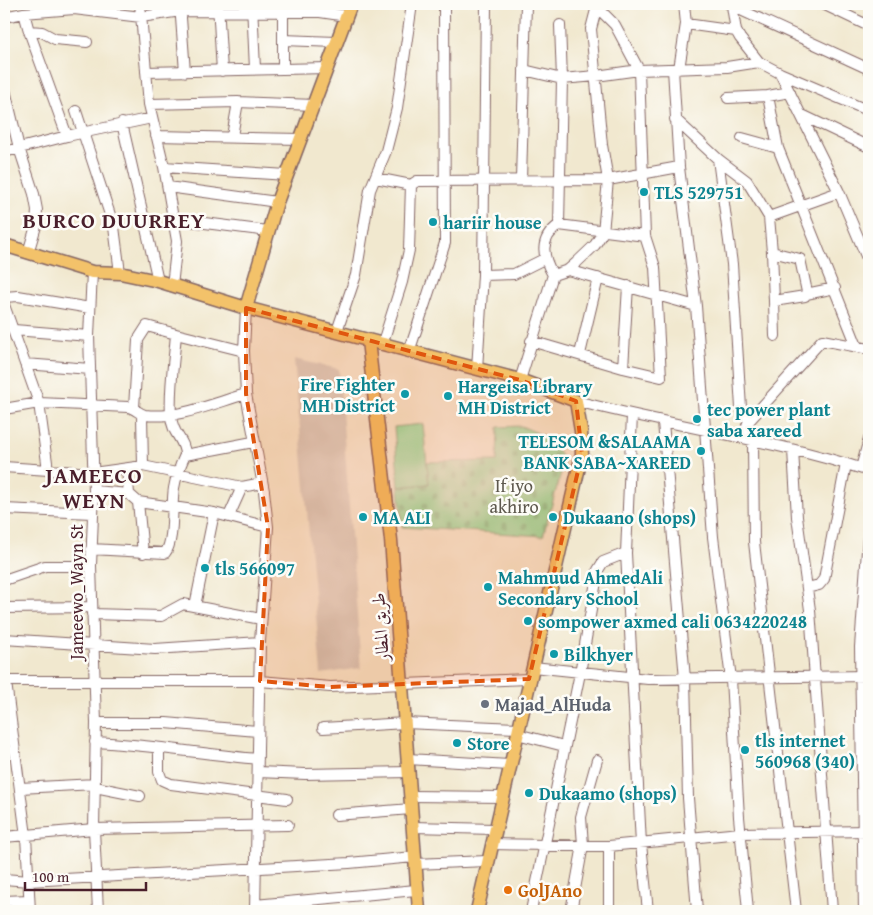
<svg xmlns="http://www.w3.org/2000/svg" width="873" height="915" font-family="'Gentium Book Plus',Amiri,serif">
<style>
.industrial{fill:#cbc3b8}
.green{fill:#8add9d;stroke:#6a7e64}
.cemetery{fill:url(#cemetery-stones);stroke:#6a7e64}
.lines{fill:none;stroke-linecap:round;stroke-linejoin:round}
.minor-casing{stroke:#846564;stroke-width:12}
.major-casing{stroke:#846564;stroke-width:15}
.minor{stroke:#fff;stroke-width:10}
.major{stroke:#f3c26a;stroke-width:12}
.marked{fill:#e0560e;fill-opacity:0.2;stroke:#e0560e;stroke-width:4;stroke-dasharray:10 6;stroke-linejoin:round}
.culture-dot{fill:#0f9aa8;stroke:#fdfcf7;stroke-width:2}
.worship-dot{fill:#6b7280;stroke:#fdfcf7;stroke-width:2}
.food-dot{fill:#e8710a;stroke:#fdfcf7;stroke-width:2}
.labels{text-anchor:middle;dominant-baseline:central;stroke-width:5;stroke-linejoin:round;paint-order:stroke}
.culture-label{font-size:18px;font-weight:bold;fill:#0d838f;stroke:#fdfcf7;text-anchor:start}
.park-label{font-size:18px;fill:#5d584d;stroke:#fdfcf7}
.street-label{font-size:18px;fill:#4a1f2b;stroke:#fdfcf7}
.worship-label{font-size:18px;font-weight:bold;fill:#5b616d;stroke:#fdfcf7;text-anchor:start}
.food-label{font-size:18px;font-weight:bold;fill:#c56008;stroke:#fdfcf7;text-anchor:start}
.district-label{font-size:22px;font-weight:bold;letter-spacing:1px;fill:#4a1f2b;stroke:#fdfcf7}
</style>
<defs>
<pattern id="cemetery-stones" width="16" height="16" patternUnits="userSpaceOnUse" patternTransform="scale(1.25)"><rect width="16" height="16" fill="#8add9d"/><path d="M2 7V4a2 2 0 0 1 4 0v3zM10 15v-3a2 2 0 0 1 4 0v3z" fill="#79bd87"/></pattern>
</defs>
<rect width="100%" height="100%" fill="#fdfcf7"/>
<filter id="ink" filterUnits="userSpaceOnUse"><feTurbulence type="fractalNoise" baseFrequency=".02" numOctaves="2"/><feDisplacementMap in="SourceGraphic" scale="10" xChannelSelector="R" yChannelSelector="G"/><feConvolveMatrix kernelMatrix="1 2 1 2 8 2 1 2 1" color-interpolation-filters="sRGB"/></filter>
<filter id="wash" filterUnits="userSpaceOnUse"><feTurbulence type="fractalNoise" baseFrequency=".0096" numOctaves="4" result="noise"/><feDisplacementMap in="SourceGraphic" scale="20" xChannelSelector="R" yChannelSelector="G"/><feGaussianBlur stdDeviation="1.12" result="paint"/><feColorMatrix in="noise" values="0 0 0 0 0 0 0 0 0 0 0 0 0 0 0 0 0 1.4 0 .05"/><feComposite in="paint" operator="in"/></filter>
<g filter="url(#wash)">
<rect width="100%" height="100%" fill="#f1e8cf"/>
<!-- industrial -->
<path class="industrial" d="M294,359L339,369L361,668L321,674Z"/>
<!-- green -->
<path class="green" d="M423,424L429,484L399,487L394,427Z"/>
<!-- cemetery -->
<path class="cemetery" d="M521,426C545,436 552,438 564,462L543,536L402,527L399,487L429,484L427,462L497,461L498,427Z"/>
</g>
<g filter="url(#ink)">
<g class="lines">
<defs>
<path id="minor" d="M140,4L149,104L164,167L177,241L172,286
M180,4L185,72
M218,4L222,71
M252,4L255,69
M283,4V68
M729,4L732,6L736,31L740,38L759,62L780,73L839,192L869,263
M823,4L869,26
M732,6L869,69
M24,13L29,31L42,32L55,39L87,42
M4,17L24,13L74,9L141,17L181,11L320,12L347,16
M686,24L736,31
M29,31L67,136
M283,40L336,42
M673,69L679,167L696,306L713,537L731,679L739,817L748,911
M679,69L686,24L684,4
M524,70L562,79L596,76L639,70L727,67L759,62
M146,72L328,68
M780,73L869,111
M4,86L19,148L34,194L37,210L36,226L28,253
M768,96L778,148L857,346
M728,98L768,96L790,92
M149,104L238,102L315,105
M76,111L114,227L120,273
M802,115L869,147
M675,119L718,159L732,264L741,408L749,421
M122,123L158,281
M156,136L301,139
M232,136L238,102
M742,138L778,148
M4,152L67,136L152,118
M718,159L747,181L769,217
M164,167L287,175
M376,178L411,185
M521,180L526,4
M168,187L277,202
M173,219L268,231
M559,225L645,236L639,70L615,25L594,4
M772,252L774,301
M568,270L696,306
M92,272L89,336L94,491L91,566L96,723L94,829L98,911
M483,275L514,274L544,259
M553,275L568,270L576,263L595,245L603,232L608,180L602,145L591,29L597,6
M806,294L835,288
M4,297L18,296L90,308
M4,305L39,403L48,470
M246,308L244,351L246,394L264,491L268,527L260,642L255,911
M14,330L89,336
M337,331L356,275L370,190L386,151L397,108L412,4
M775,336L774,301L805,296L807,292L800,259L772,252L769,217L839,192
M531,341L623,368L661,377L655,267L645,236
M382,345L402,282L409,250L411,185L417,181L608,180L679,167
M409,352L445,243L444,4
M580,354L598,278
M25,364L90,369
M623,368L628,286
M477,369L483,275L486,4
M520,380L553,275C542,256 539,239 559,225L562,79L560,25
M576,401C673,426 774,440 869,471
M134,408L138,340L147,326L176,334
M4,409L39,403L128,407C135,408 139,414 145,415C179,419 214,403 246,394
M142,415L143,466
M632,415L626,553L641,844L648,911
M663,422L685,679L688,798L697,911
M742,438L749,421L822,340L869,349
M753,441L754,542L796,911
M793,450L797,517L810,610L832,911
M185,455C185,439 172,435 171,416C169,389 174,361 176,334L244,351
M4,467L93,473L143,466L242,487L262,483
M861,468L869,439
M127,469L129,494
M94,491L129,494L138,502L214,513L268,527
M138,502L143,553
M4,509L92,513
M229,516L242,487
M91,549L165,553C175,541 171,504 174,488C176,476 180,466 185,455L253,442
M4,580L45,566H91
M807,588L819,585L824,579L846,464
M195,606L214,513
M4,608L92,607
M92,614L161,616L183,604L261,619
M4,639L155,649L260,642
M4,667L26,836L30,911
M533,667L648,679L869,676
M4,681H260L330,687L529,679
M96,723H166L257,731
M323,728L405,723L518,728
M517,734L564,746
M95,742C150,745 203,754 258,759
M159,749V772L162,780L171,784L287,799
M408,759L509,765
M258,772L305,774L409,772
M95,787L140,796
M20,788L95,784
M411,796L502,797
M336,815L411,809
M413,827L494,829
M4,837L94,829L288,825
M491,844L609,846L740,833L869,831
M609,846V911
M415,864L487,861
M4,879L29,881L349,863L414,857
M4,901L29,900
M255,905L416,890
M531,911L580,673L598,570L603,562L626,553
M571,911L583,845L581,817L597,760
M864,911L860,647L869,523"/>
<path id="major" d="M4,245L92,272L120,273L158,281L246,308L520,380L576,401L581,431L582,454L477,911
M246,308L277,202L351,4
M368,341L391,540L419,911"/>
</defs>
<!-- minor casing -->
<use href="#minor" class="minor-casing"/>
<!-- major casing -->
<use href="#major" class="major-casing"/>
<!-- minor -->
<use href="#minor" class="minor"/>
<!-- major -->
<use href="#major" class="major"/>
</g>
</g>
<!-- marked area -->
<path class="marked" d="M246,308L520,380L576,401L582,454L529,679L330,687L260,681L268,527L246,394Z"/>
<!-- markers -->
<g class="culture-dot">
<circle cx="644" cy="192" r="5"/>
<circle cx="433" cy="222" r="5"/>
<circle cx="405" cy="394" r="5"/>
<circle cx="448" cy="396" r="5"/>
<circle cx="697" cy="419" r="5"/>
<circle cx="701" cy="451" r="5"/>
<circle cx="363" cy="517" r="5"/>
<circle cx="553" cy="517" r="5"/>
<circle cx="205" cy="568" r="5"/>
<circle cx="488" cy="587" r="5"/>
<circle cx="528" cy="621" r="5"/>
<circle cx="554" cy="654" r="5"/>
<circle cx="457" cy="743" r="5"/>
<circle cx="745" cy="750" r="5"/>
<circle cx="529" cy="793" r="5"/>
</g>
<circle class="worship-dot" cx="485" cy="704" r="5"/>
<circle class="food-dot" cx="508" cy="890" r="5"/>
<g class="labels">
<!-- culture labels -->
<g class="culture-label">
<text x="654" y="192">TLS 529751</text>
<text x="443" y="222">hariir house</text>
<text x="395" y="384" text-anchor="end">Fire Fighter<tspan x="395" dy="21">MH District</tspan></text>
<text x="458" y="386">Hargeisa Library<tspan x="458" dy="21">MH District</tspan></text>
<text x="707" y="409">tec power plant<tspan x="707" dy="21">saba xareed</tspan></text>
<text x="691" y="441" text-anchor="end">TELESOM &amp;SALAAMA<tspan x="691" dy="21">BANK SABA~XAREED</tspan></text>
<text x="373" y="517">MA ALI</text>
<text x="563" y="517">Dukaano (shops)</text>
<text x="215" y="568">tls 566097</text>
<text x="498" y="577">Mahmuud AhmedAli<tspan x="498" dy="21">Secondary School</tspan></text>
<text x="538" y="621">sompower axmed cali 0634220248</text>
<text x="564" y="654">Bilkhyer</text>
<text x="755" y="740">tls internet<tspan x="755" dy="21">560968 (340)</tspan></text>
<text x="467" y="743">Store</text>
<text x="539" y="793">Dukaamo (shops)</text>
</g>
<!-- park labels -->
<g class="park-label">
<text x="514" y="485">If iyo<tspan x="514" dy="21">akhiro</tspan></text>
</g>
<!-- street labels -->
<g class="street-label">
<text transform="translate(76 592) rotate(-90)">Jameewo_Wayn St</text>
<text transform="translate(380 627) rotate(-94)">طريق المطار</text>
</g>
<!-- worship labels -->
<g class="worship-label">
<text x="495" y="704">Majad_AlHuda</text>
</g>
<!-- food labels -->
<g class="food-label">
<text x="518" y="890">GolJAno</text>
</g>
<!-- district labels -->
<g class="district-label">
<text x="114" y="220">BURCO DUURREY</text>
<text x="94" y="475">JAMEECO<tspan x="94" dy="25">WEYN</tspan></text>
</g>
</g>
<!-- margin -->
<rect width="873" height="915" fill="none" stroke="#fdfcf7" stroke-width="20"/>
<!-- scale -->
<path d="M25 882v8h121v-8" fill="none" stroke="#4a1f2b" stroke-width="2.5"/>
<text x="32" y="882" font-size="15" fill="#4a1f2b" stroke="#fdfcf7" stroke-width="4" paint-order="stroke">100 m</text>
</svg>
